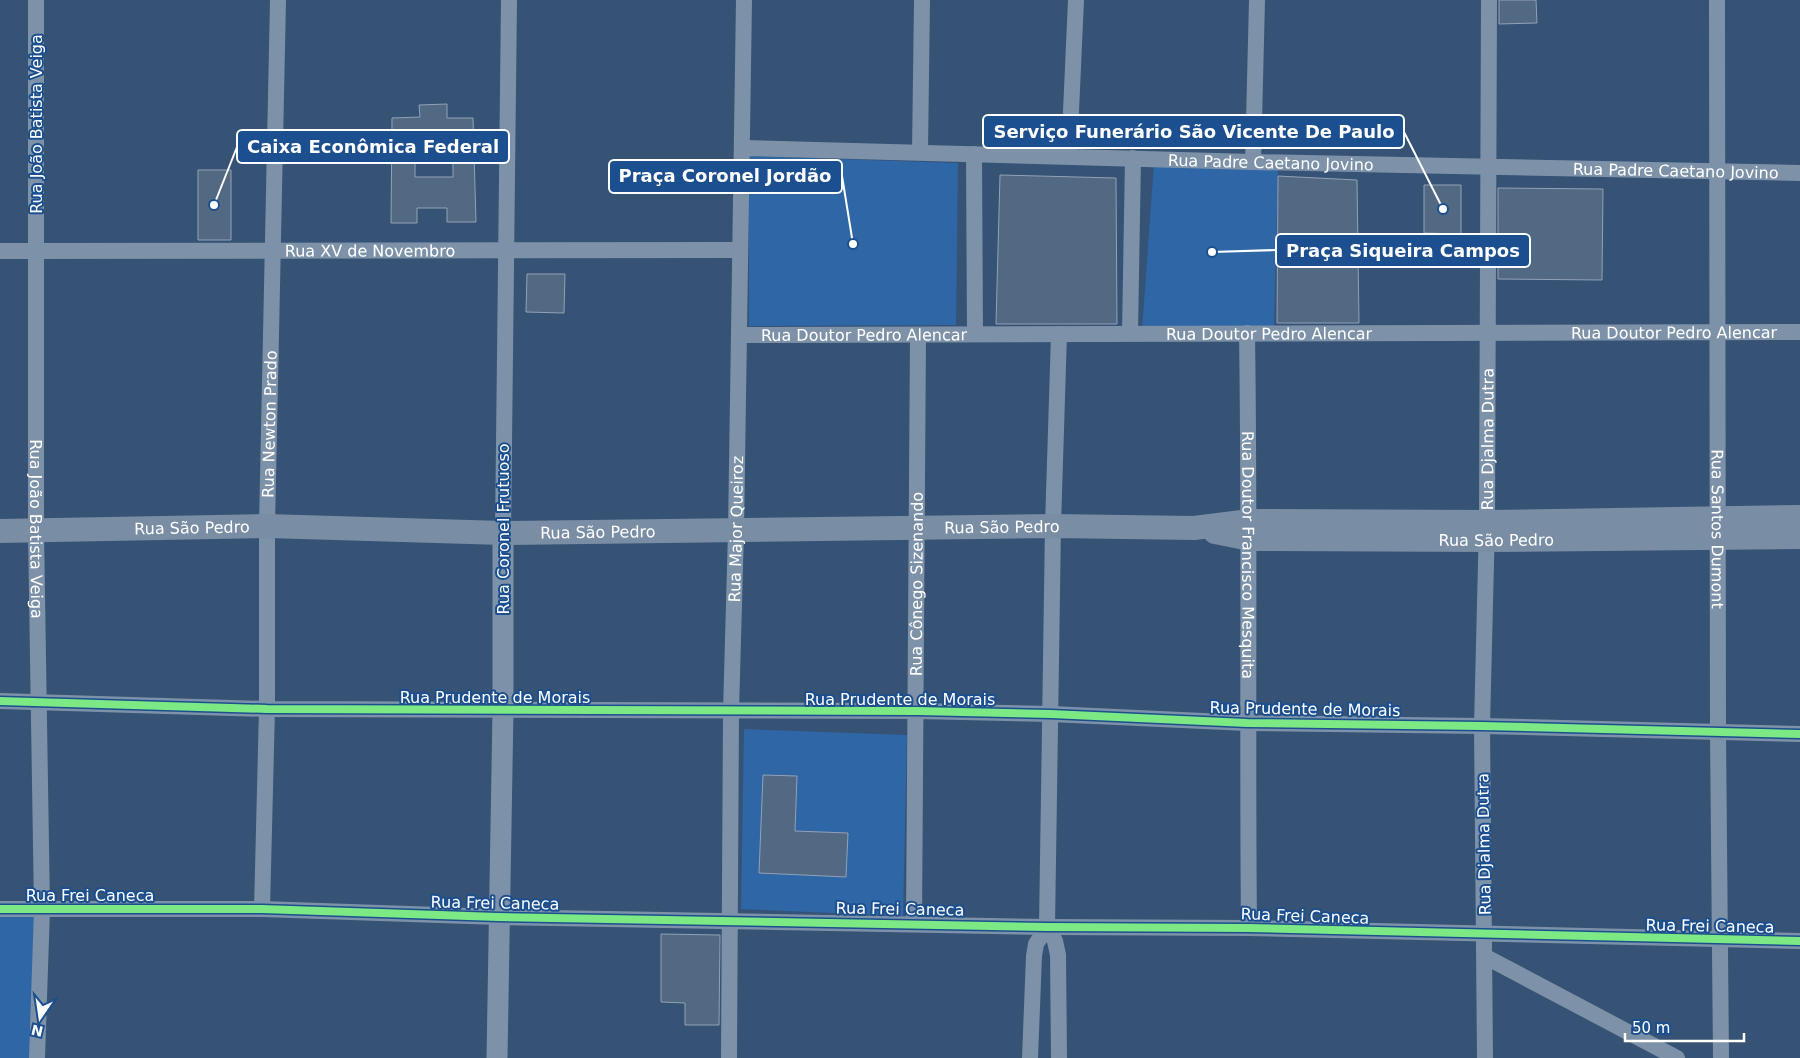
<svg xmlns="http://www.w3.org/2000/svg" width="1800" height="1058" font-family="'DejaVu Sans',sans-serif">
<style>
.green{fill:#2f66a5}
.building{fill:#526984;stroke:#92a2b6;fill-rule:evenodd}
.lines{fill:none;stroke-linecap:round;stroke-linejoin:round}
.minor{stroke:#7d92a8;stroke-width:16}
.tertiary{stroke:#7d92a8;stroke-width:21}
.secondary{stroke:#798da4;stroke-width:24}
.cycleway-casing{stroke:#1b4f8f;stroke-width:11}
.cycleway{stroke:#7ce984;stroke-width:8}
.labels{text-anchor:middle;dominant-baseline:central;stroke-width:4;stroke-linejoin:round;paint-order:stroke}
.street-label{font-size:16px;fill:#fff;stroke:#1b4f8f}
.leader{fill:none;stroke:#fff;stroke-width:2}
.callout-dot{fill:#fff;stroke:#1b4f8f;stroke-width:2}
.callout{fill:#1b4f8f;stroke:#fff;stroke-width:2}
.callout-label{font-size:18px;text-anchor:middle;font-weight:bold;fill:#fff}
</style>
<rect width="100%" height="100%" fill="#365274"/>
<!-- green -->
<path class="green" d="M749,156L958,163L956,325L749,326Z
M1154,163L1278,169L1274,329L1142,330Z
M744,729L907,735L903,916L741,909Z
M0,913L35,914L34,1058H0Z"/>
<!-- building -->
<path class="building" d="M1499,0H1536L1537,23L1499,24Z
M447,104V118H473L476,222H447V208H417V223H391L392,118L420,117L419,105ZM453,142V177H415V143Z
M198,170H231V240H198Z
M1000,175L1116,178L1117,324H996Z
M1278,176L1357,180L1359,323H1277Z
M1424,185H1461V234L1424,233Z
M1498,188L1603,189L1602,280L1498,279Z
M527,274H565L564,313L526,312Z
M763,775L797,776L795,831L848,833L846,877L759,873Z
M661,934L720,935L719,1025H685V1003L661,1002Z"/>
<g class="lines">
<!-- minor -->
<g class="minor">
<path id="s1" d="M36,0V531L42,909L37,1058"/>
<path id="s2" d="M1717,0L1718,734L1721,1058"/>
<path id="s3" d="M742,148L1253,162L1800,173"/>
<path d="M920,152L922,0"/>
<path d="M974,154L975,334"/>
<path d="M1069,156L1076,0"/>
<path d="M1253,162L1257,0"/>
<path id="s4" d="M0,251L740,250"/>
<path d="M1130,333L1133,158"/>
<path id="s5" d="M1247,333C1250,531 1247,729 1249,928"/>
<path id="s6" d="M739,335L1800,332"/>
<path d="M503,533L509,0"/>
<path d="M0,701L267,709L917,711L1051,714L1247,723L1482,726L1800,734"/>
<path d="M0,909H262L498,917L1047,927L1249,928L1800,941"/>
<path id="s7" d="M262,909L267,709V526L278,0"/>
<path id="s8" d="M914,923L918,335"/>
<path d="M1047,927L1055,941L1058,955L1059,1058"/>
<path d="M1486,957L1677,1058"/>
<path id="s9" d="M729,1058L731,712L736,531L744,0"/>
<path d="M1030,1058L1034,956L1036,944L1047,927L1053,526L1059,334"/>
<path id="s10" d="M1485,1058L1482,726L1487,522L1489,0"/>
</g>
<!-- tertiary -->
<path class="tertiary" d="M497,1058L503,710V533"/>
<!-- secondary -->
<g class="secondary">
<path id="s11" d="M0,531L267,526L503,533L1053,526L1194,528L1250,521L1487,522L1800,517"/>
<path id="s12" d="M1215,532L1250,539L1487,540L1800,537"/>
</g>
<defs>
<path id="cycleway" d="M0,701L267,709L917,711L1051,714L1247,723L1482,726L1800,734
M0,909H262L498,917L1047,927L1249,928L1800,941"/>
</defs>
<!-- cycleway casing -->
<use href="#cycleway" class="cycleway-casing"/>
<!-- cycleway -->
<use href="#cycleway" class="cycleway"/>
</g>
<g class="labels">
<!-- street labels -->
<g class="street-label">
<text transform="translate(36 124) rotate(-90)">Rua João Batista Veiga</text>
<text stroke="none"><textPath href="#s3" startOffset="529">Rua Padre Caetano Jovino</textPath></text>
<text stroke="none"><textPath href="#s3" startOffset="934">Rua Padre Caetano Jovino</textPath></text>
<text stroke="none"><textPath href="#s4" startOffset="370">Rua XV de Novembro</textPath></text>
<text stroke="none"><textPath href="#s6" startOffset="530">Rua Doutor Pedro Alencar</textPath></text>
<text stroke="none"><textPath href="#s6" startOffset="935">Rua Doutor Pedro Alencar</textPath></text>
<text stroke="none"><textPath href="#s6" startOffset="125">Rua Doutor Pedro Alencar</textPath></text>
<text stroke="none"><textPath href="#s7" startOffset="485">Rua Newton Prado</textPath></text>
<text stroke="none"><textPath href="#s10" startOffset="619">Rua Djalma Dutra</textPath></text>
<text stroke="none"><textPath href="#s11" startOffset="1002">Rua São Pedro</textPath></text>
<text stroke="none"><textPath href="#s11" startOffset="192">Rua São Pedro</textPath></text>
<text stroke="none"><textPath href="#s1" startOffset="529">Rua João Batista Veiga</textPath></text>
<text transform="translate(503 529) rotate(-90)">Rua Coronel Frutuoso</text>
<text stroke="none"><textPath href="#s9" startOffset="529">Rua Major Queiroz</textPath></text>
<text stroke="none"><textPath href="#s2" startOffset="529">Rua Santos Dumont</textPath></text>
<text stroke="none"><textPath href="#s11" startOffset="598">Rua São Pedro</textPath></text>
<text stroke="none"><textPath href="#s12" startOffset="282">Rua São Pedro</textPath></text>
<text stroke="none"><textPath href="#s5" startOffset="222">Rua Doutor Francisco Mesquita</textPath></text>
<text stroke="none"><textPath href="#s8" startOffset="339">Rua Cônego Sizenando</textPath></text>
<text x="495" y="697">Rua Prudente de Morais</text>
<text x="900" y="699">Rua Prudente de Morais</text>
<text transform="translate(1305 709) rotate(1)">Rua Prudente de Morais</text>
<text transform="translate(1484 844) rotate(-91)">Rua Djalma Dutra</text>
<text x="90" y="895">Rua Frei Caneca</text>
<text transform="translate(495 903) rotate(1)">Rua Frei Caneca</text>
<text transform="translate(900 909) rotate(1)">Rua Frei Caneca</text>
<text transform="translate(1305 916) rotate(2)">Rua Frei Caneca</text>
<text transform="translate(1710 926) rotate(1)">Rua Frei Caneca</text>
</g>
</g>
<!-- callouts -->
<path class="leader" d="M1443 209L1404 132M214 205L237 147M853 244L842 176M1212 252L1276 250"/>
<g class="callout-dot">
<circle cx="1443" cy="209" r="5"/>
<circle cx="214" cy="205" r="5"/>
<circle cx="853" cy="244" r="5"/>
<circle cx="1212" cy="252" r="5"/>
</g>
<g class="callout">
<rect x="983" y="115" width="421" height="33" rx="5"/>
<rect x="237" y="130" width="272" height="33" rx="5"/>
<rect x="609" y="160" width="233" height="33" rx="5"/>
<rect x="1276" y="234" width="254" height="33" rx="5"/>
</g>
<g class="callout-label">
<text x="1194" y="138">Serviço Funerário São Vicente De Paulo</text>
<text x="373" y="153">Caixa Econômica Federal</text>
<text x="725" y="182">Praça Coronel Jordão</text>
<text x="1403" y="257">Praça Siqueira Campos</text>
</g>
<!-- north arrow -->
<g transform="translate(40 1018) rotate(193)" stroke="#1b4f8f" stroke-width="4" paint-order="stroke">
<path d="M0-4L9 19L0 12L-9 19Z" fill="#ffffff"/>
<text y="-8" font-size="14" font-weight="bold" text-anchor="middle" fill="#ffffff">N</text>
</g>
<!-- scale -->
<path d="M1625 1033v8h119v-8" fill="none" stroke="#ffffff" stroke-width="2.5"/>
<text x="1632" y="1033" font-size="15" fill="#ffffff" stroke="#1b4f8f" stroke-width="4" paint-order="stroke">50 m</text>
</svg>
